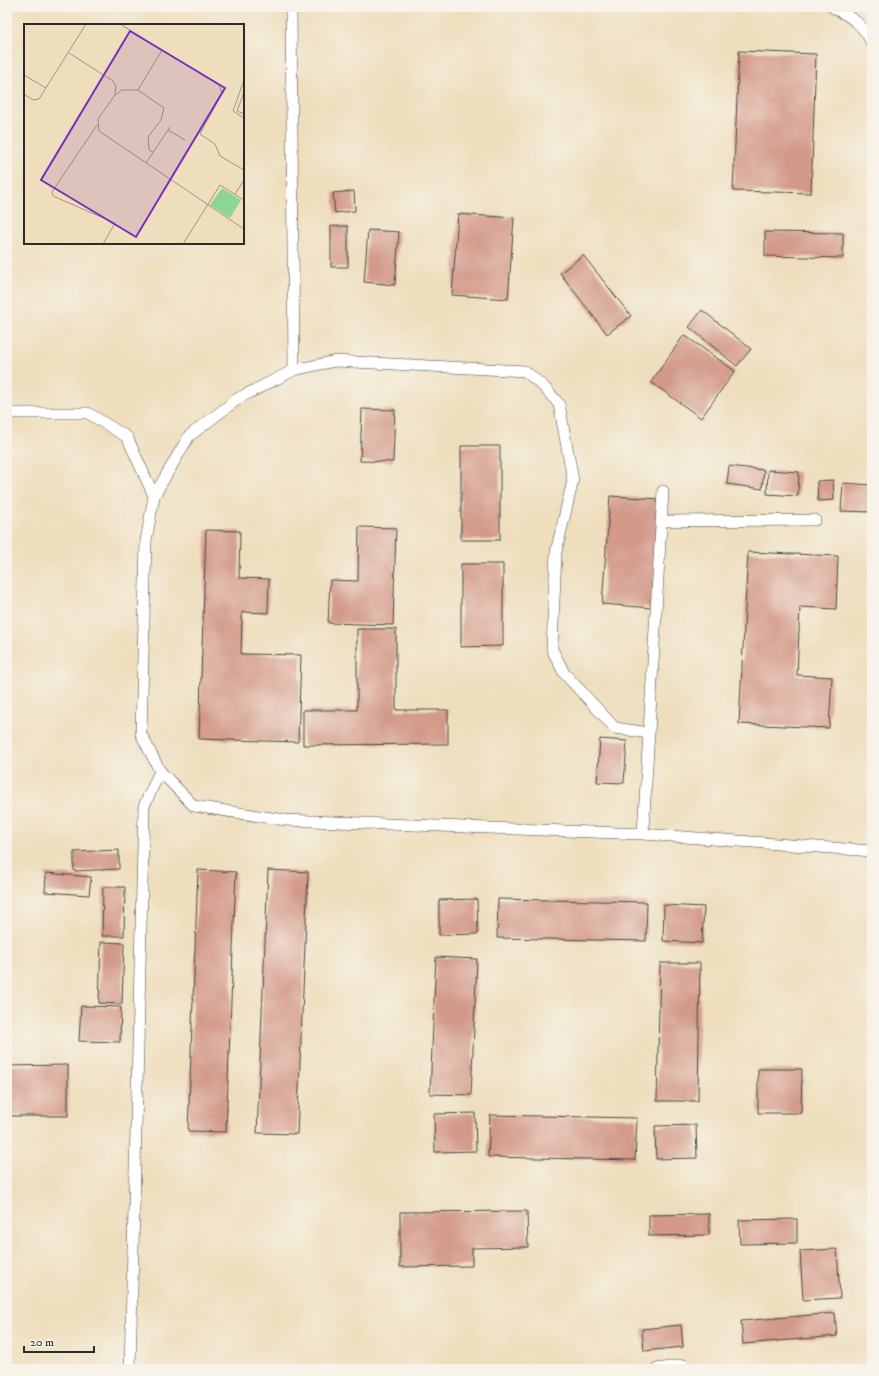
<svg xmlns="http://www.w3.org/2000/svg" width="879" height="1376" font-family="'IM FELL DW Pica',serif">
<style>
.building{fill:#d39a89}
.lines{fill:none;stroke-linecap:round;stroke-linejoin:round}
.service-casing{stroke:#484641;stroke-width:12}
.service{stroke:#fff;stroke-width:11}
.inset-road{fill:none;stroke:#a09683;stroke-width:1}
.view{fill:#7b2cbf;fill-opacity:0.15;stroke:#7b2cbf;stroke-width:2}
.inset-edge{fill:none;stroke:#2b2b2b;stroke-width:2}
</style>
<rect width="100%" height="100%" fill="#f7f3e8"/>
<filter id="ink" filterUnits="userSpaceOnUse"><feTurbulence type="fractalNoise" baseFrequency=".025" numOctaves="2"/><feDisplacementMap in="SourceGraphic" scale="8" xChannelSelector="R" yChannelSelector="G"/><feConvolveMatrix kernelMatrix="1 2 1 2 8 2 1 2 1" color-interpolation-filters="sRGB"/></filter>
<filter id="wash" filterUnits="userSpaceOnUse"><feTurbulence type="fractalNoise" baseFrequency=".012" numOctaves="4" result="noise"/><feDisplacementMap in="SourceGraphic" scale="16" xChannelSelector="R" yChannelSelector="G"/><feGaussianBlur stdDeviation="0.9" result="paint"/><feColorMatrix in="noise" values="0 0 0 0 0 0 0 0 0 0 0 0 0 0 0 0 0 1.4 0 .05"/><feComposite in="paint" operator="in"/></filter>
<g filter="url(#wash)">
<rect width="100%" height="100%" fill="#eedebd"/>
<g id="blocks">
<!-- building -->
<path class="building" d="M739,51L816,54L811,193L733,191Z
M354,191L355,211L335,213L333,193Z
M458,214L514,218L508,299L452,295Z
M331,226H348V267H331Z
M368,230L399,232L395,285L364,282Z
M765,232L843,233V258L765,256Z
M583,255L631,316L607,334L560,273Z
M702,310L751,349L737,366L689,327Z
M684,335L735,371L701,418L651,382Z
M362,409L395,410L393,462L360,461Z
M461,446H500V540H461Z
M729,466L764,470L762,489L727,484Z
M768,470L799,472L798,496L767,494Z
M833,480L834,500L818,501L817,481Z
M843,483L872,485V512L841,511Z
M610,496L661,499L652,608L602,604Z
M359,527L396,528L393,625L328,623L330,580L358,581Z
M206,530L240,531L239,578L269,579L268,613L242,612L241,654L301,655L298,742L199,739Z
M748,552L838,556L836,609L800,607L797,675L832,677L829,728L739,724Z
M461,564H503V646L461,647Z
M357,629H396V710H448V744L303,745V710H357Z
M600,739L627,741L624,783L597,782Z
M119,850V869L74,871V852Z
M198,870L236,872L226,1132L188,1131Z
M268,870L308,872L297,1134L257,1133Z
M46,873L91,877L89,895L45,892Z
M103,887H125L124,936H102Z
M477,899L478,934L439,935V900Z
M498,899L647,902L646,941L497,938Z
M664,905L704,907L702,943L663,941Z
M101,942L124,943L122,1004L99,1003Z
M436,957L477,959L471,1095L430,1094Z
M660,963H700L698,1101H657Z
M81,1006L121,1007L120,1042L79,1041Z
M68,1065V1116H7V1066Z
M758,1069H802L801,1113H758Z
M475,1113L476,1151L435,1152L434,1114Z
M490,1115L637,1118L635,1160L488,1157Z
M696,1125L697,1158L656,1159L655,1126Z
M527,1211L528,1247L472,1248V1266L400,1267V1212Z
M709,1214V1235L649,1236V1215Z
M797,1219V1243L740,1244L739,1220Z
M837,1249L840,1298L803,1300L800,1251Z
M835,1313L837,1336L743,1344L741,1321Z
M681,1325L683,1347L644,1351L642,1329Z"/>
</g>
</g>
<g filter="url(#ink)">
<use href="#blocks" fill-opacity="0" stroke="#484641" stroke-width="1"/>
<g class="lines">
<defs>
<path id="service" d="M832,7C851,17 864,24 872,44
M294,370L335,361L525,371L543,386L559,404L573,480L556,552L552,649L564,673L615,728L649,733
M7,413H88L127,437L154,496L146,541L141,734L160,771L194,806L285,820L643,834L872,851
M154,496L189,436L239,398L294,370L291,7
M661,521L815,520
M643,834L663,491
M130,1369L144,806L160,771
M657,1369L684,1365V1369"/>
</defs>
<!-- service casing -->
<use href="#service" class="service-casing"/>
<!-- service -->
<use href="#service" class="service"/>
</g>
</g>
<!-- overview -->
<g transform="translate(24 24)">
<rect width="220" height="220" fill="#eedebd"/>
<path d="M198,164L217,176L206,194L186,181Z" fill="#8dd692"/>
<path class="inset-road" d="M96,0L195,61L198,69L176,110L191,120L196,132L220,146M45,29L89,57L92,62L91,71L74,95L75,107L220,205M0,51L22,64M220,56L209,87L220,94M114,66L140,84L137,96L124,113L125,126L129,128M220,68L213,87L220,90M0,70L9,76L15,75L62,0M91,71L98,66H114L138,26M73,101L28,168L29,172L91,199L79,220M144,106L161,116M122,139L146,103M211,170L220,156M159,220L196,161L220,176"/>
<path class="view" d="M106,7L201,64L112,213L17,156Z"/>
<rect width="220" height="220" class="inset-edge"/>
</g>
<!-- margin -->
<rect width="879" height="1376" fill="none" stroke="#f7f3e8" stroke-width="24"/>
<!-- scale -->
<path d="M24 1346v6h70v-6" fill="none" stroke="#2b2b2b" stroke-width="2"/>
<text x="30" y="1346" font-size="12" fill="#2b2b2b" stroke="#f7f3e8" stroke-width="3" paint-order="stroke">20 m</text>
</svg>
